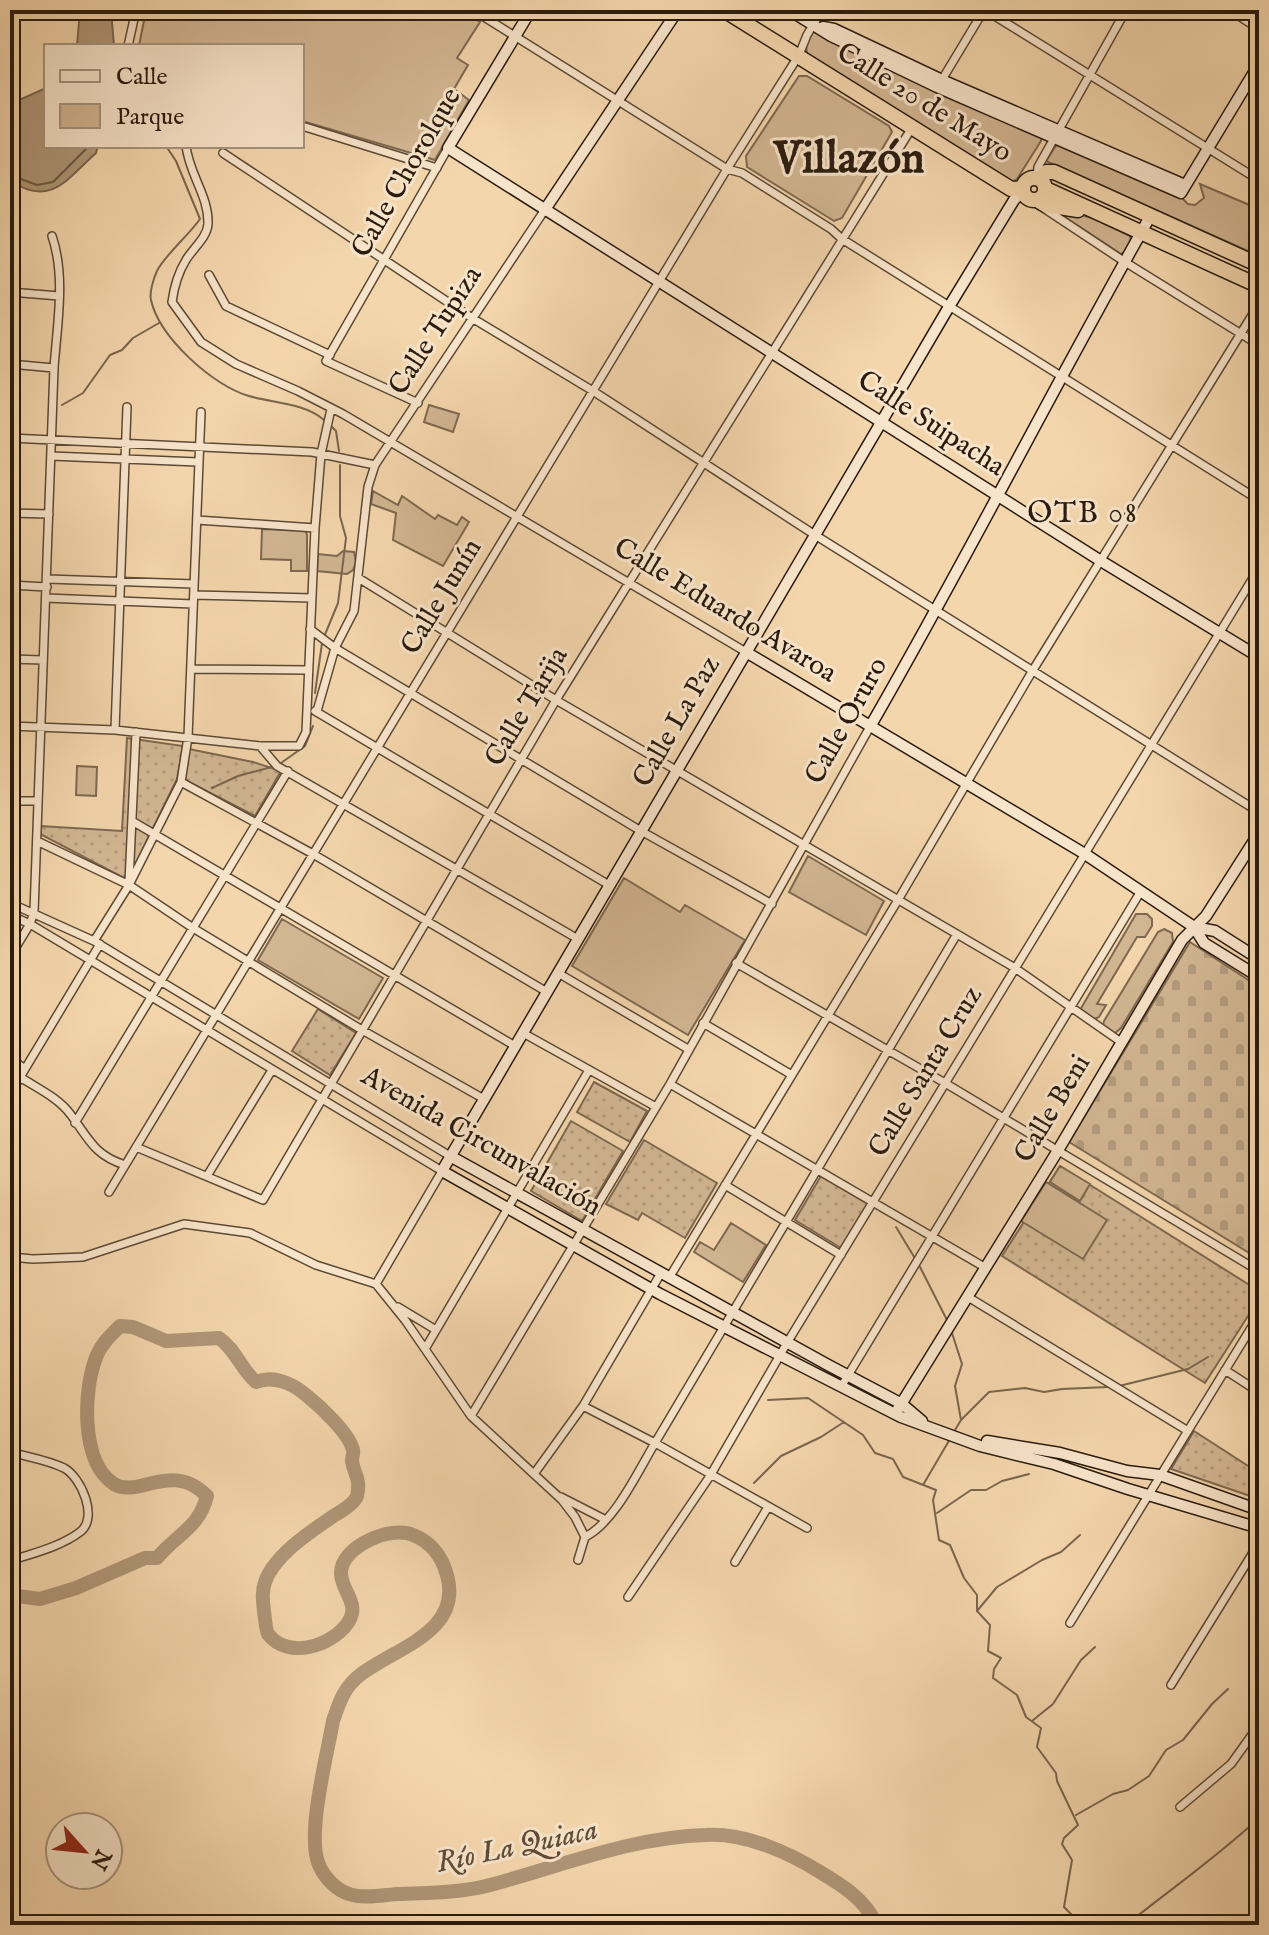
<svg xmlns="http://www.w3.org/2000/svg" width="1269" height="1935" font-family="'IM FELL English',serif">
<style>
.grass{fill:url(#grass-dots);stroke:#7e6850;stroke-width:2}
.cemetery{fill:url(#cemetery-stones);stroke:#7e6850;stroke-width:2}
.park{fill:#d2b692;stroke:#7e6850;stroke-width:2}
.water{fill:#af9677;stroke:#7a654d;stroke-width:2}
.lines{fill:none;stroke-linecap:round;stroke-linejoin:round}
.shore{stroke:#6c5842;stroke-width:2}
.stream{stroke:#7a654d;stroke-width:2}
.river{stroke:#af9677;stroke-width:14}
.street-casing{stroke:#5c4a35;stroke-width:10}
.secondary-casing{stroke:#2a1b0d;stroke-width:13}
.highway-casing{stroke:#2a1b0d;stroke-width:17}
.street{stroke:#f8e4ca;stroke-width:7}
.secondary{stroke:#f8e4ca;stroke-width:10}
.highway{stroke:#f4d6ad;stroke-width:14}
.labels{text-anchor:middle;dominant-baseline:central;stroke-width:6;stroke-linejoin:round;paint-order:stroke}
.street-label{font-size:28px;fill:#2a1b0d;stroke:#f8e4ca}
.neighbourhood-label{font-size:30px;letter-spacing:2px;fill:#2a1b0d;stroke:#f8e4ca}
.water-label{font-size:30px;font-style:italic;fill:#5f4c37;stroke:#f8e4ca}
.town-label{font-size:44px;font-weight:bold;fill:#2a1b0d;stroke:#f8e4ca}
</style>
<defs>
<pattern id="grass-dots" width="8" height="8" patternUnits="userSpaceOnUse" patternTransform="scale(2)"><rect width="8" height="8" fill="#d2b692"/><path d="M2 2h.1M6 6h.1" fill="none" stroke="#b49c7d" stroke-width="1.8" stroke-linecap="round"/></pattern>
<pattern id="cemetery-stones" width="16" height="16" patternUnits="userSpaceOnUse" patternTransform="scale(2)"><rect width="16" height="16" fill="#d2b692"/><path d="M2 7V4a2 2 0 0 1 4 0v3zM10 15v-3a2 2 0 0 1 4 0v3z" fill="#b49c7d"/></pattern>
</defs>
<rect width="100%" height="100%" fill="#f4d6ad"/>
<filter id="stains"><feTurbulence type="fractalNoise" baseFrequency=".0025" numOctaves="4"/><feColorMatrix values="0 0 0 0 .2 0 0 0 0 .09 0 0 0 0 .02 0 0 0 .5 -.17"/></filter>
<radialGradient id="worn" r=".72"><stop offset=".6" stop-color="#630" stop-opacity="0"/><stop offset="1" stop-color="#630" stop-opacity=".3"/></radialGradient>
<!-- grass -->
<path class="grass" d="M127,738L183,746L177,779L133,869L124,878L40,834L41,826L122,831Z
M189,749L253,762L281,771L255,816L185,780Z
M318,1009L356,1033L330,1075L292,1051Z
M594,1082L647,1111L630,1142L577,1112Z
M571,1121L623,1151L582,1221L531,1191Z
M644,1140L717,1183L685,1238L642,1213L638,1220L606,1204Z
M1060,1166L1259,1291V1299L1205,1383L1002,1256Z
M821,1176L868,1204L841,1248L795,1220Z
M1194,1431L1259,1473V1499L1171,1469Z"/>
<!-- cemetery -->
<path class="cemetery" d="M1190,942L1259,987V1259L1069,1142Z"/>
<!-- park -->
<path class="park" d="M146,10H460L480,22L457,58L468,65L454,89L469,100L435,160L302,121V46H139Z
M813,31L934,90L1041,137V141L1017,179L1012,182L807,55L806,44Z
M799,76H807L889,126L892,132L842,218L834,221L747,167L746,156Z
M1057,144L1180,196L1188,204L1195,205L1204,198L1200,184L1259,209V256L1046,161Z
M1059,209L1096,219L1130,236L1131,242L1125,252L1121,254L1057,212Z
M429,405L459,414L453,432L424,422Z
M373,491L398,505L402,496L435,519L438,515L457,525L462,517L469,522L443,566L393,540L396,513L371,504Z
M262,529L304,530L307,534V571H291V560L261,559Z
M343,551L354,552L356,562L353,570L347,574L317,571L318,554L337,556Z
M77,766L97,767L96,796L76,795Z
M808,856L884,901L866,935L789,892Z
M624,878L680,912L685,905L745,940L688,1035L572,966Z
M1136,914H1147L1152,919V926L1145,937H1137L1097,1004L1106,1005L1099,1017L1092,1020L1080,1010Z
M282,919L383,978L359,1019L258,960Z
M1164,929L1172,933L1173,942L1121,1028L1114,1034L1103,1026L1104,1021L1158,932Z
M1060,1166L1090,1184L1080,1201L1050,1182Z
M1046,1182L1107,1220L1083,1259L1021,1221Z
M731,1223L766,1245L743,1282L694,1252L700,1242L714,1250Z"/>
<!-- water -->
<path class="water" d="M80,10H111L114,46H77Z
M46,88V146H98L96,153C66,180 51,207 10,181V104Z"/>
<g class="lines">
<!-- shore -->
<path class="shore" d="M10,175L37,185L53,182L89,146"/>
<!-- stream -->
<path class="stream" d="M166,146L176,161L200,219C189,235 164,256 157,271C154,277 149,293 151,300C159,337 213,386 249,396C272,403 305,403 324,420
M62,405L83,393L110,355L122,350L133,338L159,323
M332,427L336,431L339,451
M324,637L338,603L346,538L340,516V465
M315,693L322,643
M281,763L305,746L313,726
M212,788L238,776L275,766
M896,1227L916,1260
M919,1265L947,1320
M951,1330L962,1364L955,1386L961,1420
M1119,1386L1188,1369L1208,1357
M768,1400L808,1398L863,1435L875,1453L893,1459L903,1477L936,1490L933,1500L939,1540L950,1545L964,1578L977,1595V1611L990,1625L988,1651L1001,1658L994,1669L993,1678L1017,1695L1026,1717L1041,1728L1037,1747L1056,1773L1057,1781L1078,1825L1064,1838L1062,1844L1072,1860L1064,1907L1075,1918L1076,1925
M955,1430L961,1420L989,1392L1025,1388L1044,1392L1062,1389L1108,1387
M754,1483L781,1456L821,1437L844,1422
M923,1485L950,1439
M937,1513L971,1490H986L1002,1481L1029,1474
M977,1611L997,1587L1042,1560L1061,1552L1080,1535
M1032,1721L1053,1704L1081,1660L1095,1647
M1076,1815L1113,1794L1128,1790L1149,1776L1166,1750L1183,1740L1212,1704L1228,1689
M1126,1925C1171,1889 1217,1857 1259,1818"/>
<!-- river -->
<path class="river" d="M10,1595L40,1599L76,1588L145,1558H157C177,1534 199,1528 207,1496C172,1460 138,1499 114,1484C80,1462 83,1388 97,1355C102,1343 111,1335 120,1326L133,1327L166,1341L219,1338C235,1349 241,1369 256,1382C273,1375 292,1383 306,1395C320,1406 349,1433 353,1450C354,1453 352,1457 352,1461C354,1475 361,1478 357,1496C354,1504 342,1511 335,1515C310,1532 264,1561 263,1593C262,1598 266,1631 268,1634C288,1660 331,1646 347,1624C362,1604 341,1592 341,1573C341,1546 392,1525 413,1535C431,1542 442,1557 447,1575C463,1632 395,1648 360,1675C344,1687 339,1703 333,1721C327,1756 306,1835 319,1865C324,1877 336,1890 349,1894C363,1899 383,1895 397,1894C429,1893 463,1893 494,1884C564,1865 633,1837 706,1835C745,1833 788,1852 820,1872C845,1887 864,1899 877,1925"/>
<defs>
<path id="street" d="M473,10L727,169L742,173L831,229L842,239L1259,500
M985,10L1259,180
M1230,10L1259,29
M128,46L136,10
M940,83L984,10
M302,126L437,168
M186,146C189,174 209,196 208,224C207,238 193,248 186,260C178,273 174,287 172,302L201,342L236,364L298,391L343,414L746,652
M223,153L472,318L593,391L815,535L1259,812
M1037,178L1038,167L1126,10
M1030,199L1125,262L1259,345
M209,275L226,306L330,355
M10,292L59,296
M10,364L54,368
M418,403L326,361L448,148
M10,438L312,452L375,465
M51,456L198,462
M10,513L49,514
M197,520L315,528
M47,579L194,584
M360,579L556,700L1015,968L1121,1042
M10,585L47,587
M194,595L312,598
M46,598L193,604
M310,629L335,648L641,831L772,904
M10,659L43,660
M191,669L308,670
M315,711L609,885
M317,711L335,648L354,611L368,487L375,465L544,211
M10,726L115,730L260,746H299L306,732L315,528L321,454L331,409
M115,730L127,407
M260,746L277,766L578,939
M181,782L313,854L547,992
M10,801H38
M132,821L515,1046
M37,841L129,885L193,928L362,1030L484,1099
M129,882L136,732
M10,903L94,941L450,1156
M10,915L30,924L442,1171L376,1284
M94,941L129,885L181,782L188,737L201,412
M10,957L30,924L34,912L54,368C57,325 66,277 52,236
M736,963L945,1083L1259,1271
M558,973L688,1049
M703,1023L792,1075
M523,1033L656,1107
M10,1058L25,1069
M20,1077C37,1088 59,1098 71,1115C89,1139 94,1155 125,1165
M670,1084L986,1268
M10,1094L100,944
M75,1123L288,771
M136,1147L263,1200L556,700L913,126
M207,1176L272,1070
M725,1185L841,1255
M109,1192L727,169L799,55L807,35L822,10
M10,1257L33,1259L83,1257L184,1224L250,1233L316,1265L376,1284L405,1320L471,1416L562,1500L575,1517L585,1537L578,1560
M669,1278L898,900L1033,670L1259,304
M968,1297L1188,1431
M398,1307L436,1330
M425,1349L589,1070
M1225,1370L1259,1392
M841,1387L1141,891
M583,1406L655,1443L807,1528
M471,1416L670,1084L871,725
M10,1452C28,1457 48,1460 64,1468C81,1477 99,1518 80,1532C60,1547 33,1553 10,1561
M534,1474L583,1406L661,1273
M561,1497L606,1520
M585,1537C615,1522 638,1471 655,1443L957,934
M735,1562L768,1507
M628,1597L710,1476L787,1343L1259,568
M1070,1623L1259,1315
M1171,1685L1259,1543
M1180,1807L1231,1764L1259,1725"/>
<path id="secondary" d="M531,10L448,148L1101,561L1259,657
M789,10L831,36L937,87L1181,193L1259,64
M823,27L834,29L942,80L1185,185
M1023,191L1014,200L950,305L442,1171L660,1294L901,1417L980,1446L1054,1464L1128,1489L1259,1528
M544,211L678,10
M746,652L1085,854L1194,927L1204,943L1259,977
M871,725C968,557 1055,384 1151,215
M1194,927L1215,931L1259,959
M450,1156L828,1365L902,1404L922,1421
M895,1414L1057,1152L1182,940L1206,916L1259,833
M987,1441L1060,1453L1127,1471L1160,1475L1259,1510"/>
<path id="highway" d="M724,10L1011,189L1023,188
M1023 189a11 11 0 1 1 22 0a11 11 0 1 1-22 0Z
M1041,179L1046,172H1054L1259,265
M1046,189L1259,286
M1037,200L1046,205L1078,210"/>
</defs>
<!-- street casing -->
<use href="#street" class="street-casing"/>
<!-- secondary casing -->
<use href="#secondary" class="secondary-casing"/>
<!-- highway casing -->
<use href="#highway" class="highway-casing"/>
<!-- street -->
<use href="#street" class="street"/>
<!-- secondary -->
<use href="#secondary" class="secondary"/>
<!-- highway -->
<use href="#highway" class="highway"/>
</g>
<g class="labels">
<!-- street labels -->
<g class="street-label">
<text transform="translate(924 103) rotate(32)">Calle 20 de Mayo</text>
<text transform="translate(407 173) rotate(-60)">Calle Chorolque</text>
<text transform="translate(436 331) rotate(-57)">Calle Tupiza</text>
<text transform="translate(931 424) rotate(33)">Calle Suipacha</text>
<text transform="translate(442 597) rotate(-59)">Calle Junín</text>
<text transform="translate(725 611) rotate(31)">Calle Eduardo Avaroa</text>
<text transform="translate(527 707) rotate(-59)">Calle Tarija</text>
<text transform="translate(847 721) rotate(-61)">Calle Oruro</text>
<text transform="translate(677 722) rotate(-60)">Calle La Paz</text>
<text transform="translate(926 1072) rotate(-59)">Calle Santa Cruz</text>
<text transform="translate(1053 1109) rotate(-59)">Calle Beni</text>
<text transform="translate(481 1142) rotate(30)">Avenida Circunvalación</text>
</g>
<!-- neighbourhood labels -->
<g class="neighbourhood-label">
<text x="1083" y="514">OTB 08</text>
</g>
<!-- water labels -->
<g class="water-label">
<text transform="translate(517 1847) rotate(-12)">Río La Quiaca</text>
</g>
<!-- town labels -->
<g class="town-label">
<text x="849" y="160">Villazón</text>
</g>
</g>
<!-- margin -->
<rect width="1269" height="1935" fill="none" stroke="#f4d6ad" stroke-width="40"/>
<rect x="12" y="12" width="1245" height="1911" fill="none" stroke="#2a1b0d" stroke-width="4"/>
<rect x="20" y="20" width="1229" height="1895" fill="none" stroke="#2a1b0d" stroke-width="2"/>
<!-- legend -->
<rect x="44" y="44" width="260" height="104" fill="#f8e4ca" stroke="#a6947e" stroke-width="2"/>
<rect x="60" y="70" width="40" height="12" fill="#f8e4ca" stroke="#a6947e" stroke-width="2"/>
<text x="116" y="84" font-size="24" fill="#2a1b0d">Calle</text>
<rect x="60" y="104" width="40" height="24" fill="#d2b692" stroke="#a6947e" stroke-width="2"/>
<text x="116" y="124" font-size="24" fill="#2a1b0d">Parque</text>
<!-- north arrow -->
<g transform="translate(84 1851) rotate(117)"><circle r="38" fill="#f8e4ca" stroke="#a6947e" stroke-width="2"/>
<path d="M0-6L14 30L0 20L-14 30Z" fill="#8f2418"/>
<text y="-12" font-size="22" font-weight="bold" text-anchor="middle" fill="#2a1b0d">N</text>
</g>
<rect width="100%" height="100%" filter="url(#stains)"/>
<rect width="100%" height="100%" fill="url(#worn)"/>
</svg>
